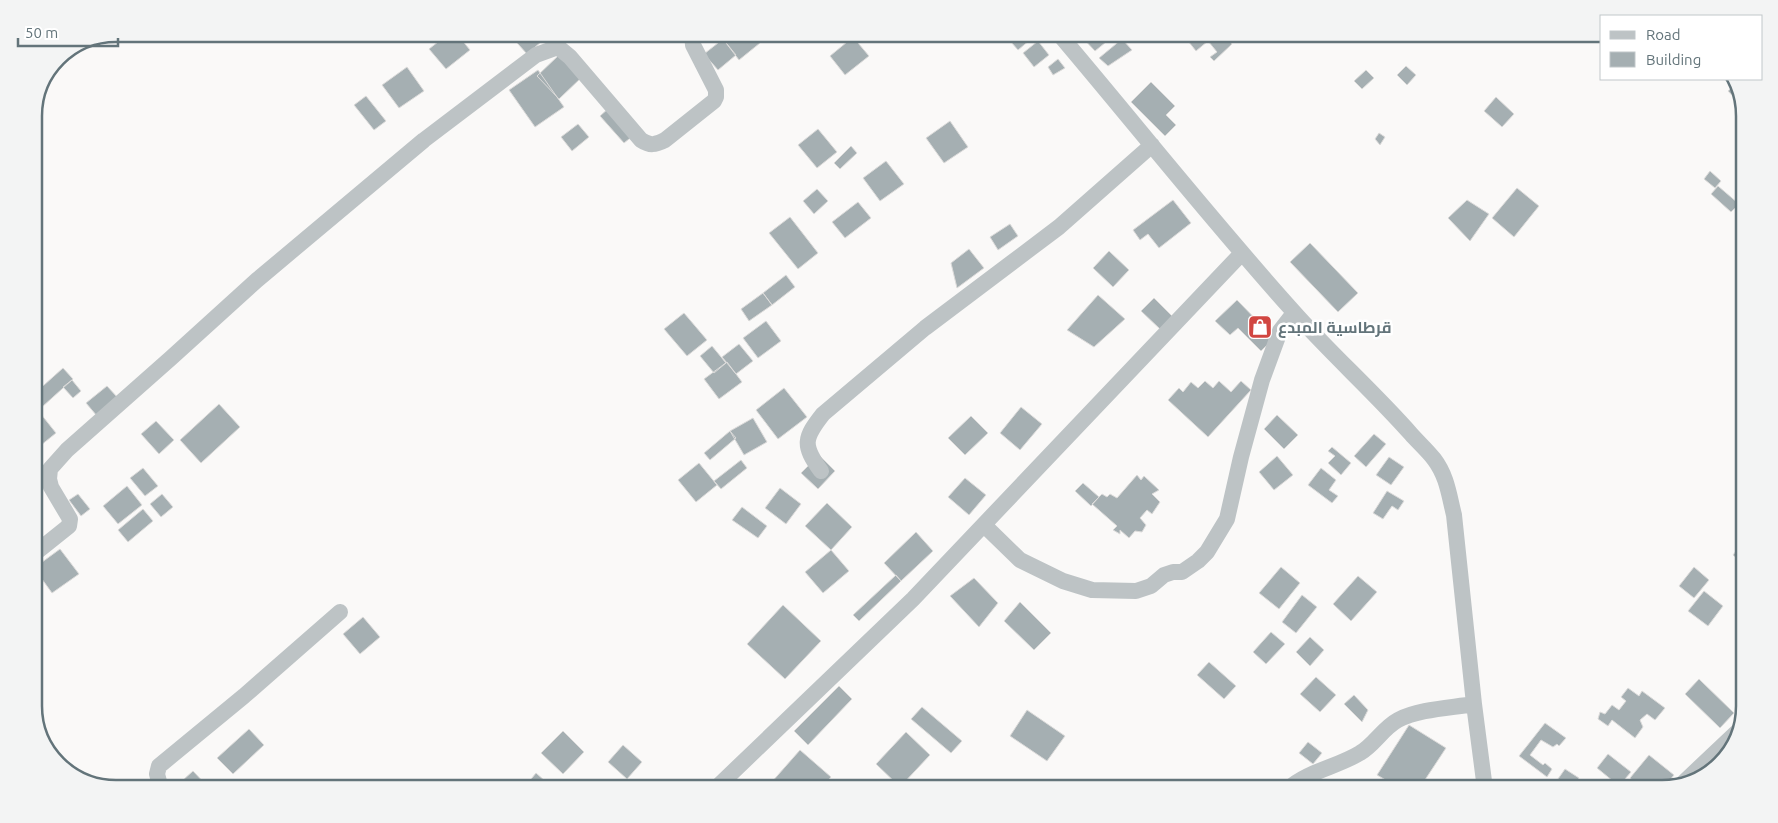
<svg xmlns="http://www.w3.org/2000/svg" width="1778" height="823" font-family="Ubuntu,Cairo,sans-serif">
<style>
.building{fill:#a5afb2;stroke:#dcdbda}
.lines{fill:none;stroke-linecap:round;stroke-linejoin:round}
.minor{stroke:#bdc3c5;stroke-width:16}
.labels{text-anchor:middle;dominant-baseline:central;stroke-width:5;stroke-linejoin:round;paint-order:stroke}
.poi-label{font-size:16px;font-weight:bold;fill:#63747a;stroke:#fff;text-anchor:start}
.rim{fill:none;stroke:#63747a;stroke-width:2.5}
</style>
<rect width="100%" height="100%" fill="#faf9f8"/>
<!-- building -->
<path class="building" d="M448,34H457L470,50L446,69L429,49Z
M509,34H546L548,36L527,54Z
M729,34H752L760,43L739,60L723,39Z
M1004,34H1037L1018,50Z
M1081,34H1116L1095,51L1080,35Z
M1195,34H1223L1232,44L1214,61L1210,57L1217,52L1208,41L1196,51L1188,41Z
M853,37L869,56L845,75L830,56Z
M723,39L736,55L718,70L704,54Z
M1122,39L1132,50L1108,66L1099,58Z
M1038,41L1049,55L1034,67L1023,53Z
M560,54L582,77L559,99L537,76Z
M1058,59L1065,68L1053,75L1048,67Z
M1406,66L1416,75L1407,85L1397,75Z
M407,67L424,91L399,108L382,85Z
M538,70L564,107L535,127L509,90Z
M1366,70L1374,78L1362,89L1354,81Z
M1151,82L1175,106L1166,115L1176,125L1165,136L1131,102Z
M1735,85L1743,107L1728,91Z
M366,96L386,121L374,130L354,105Z
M1496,97L1514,114L1502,127L1484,111Z
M610,107L634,135L624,143L600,116Z
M950,121L968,147L944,163L926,138Z
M578,124L589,137L572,151L561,137Z
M818,129L837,152L817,168L798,145Z
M1379,133L1385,137L1380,145L1375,139Z
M851,146L857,153L840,169L834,163Z
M886,161L904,184L880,201L863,178Z
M1710,171L1721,181L1715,188L1704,179Z
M1718,186L1739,204L1731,212L1711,194Z
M1517,188L1539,206L1514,237L1492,218Z
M817,189L828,201L814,214L803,201Z
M1173,200L1191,223L1159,248L1148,234L1140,240L1133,230Z
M1467,200L1489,214L1470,241L1448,218Z
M858,202L871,218L845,238L832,222Z
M790,217L818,253L798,269L769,233Z
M1010,224L1018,236L998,250L990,237Z
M1310,243L1358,293L1338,312L1290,262Z
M969,249L984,268L957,288L951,263Z
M1109,251L1129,270L1113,287L1093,268Z
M786,275L795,287L772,305L763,293Z
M763,293L772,305L749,321L741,309Z
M1098,295L1125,319L1094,347L1067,330Z
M1154,298L1172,316L1161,330L1141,311Z
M1237,300L1274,338L1261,351L1238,328L1230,335L1215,321Z
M684,313L707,340L687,356L664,329Z
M766,321L781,341L758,358L743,338Z
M739,344L753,361L736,374L722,357Z
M712,346L726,363L714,373L700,356Z
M727,362L742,382L719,399L704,379Z
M63,368L73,379L42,407L34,398V394Z
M72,380L81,391L73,398L63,387Z
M1205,381L1213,388L1219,381L1231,392L1241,381L1251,390L1208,437L1168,400L1179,388L1183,392L1191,382L1198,388Z
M107,386L118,398L97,416L86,403Z
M784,388L807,417L778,439L756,410Z
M219,404L240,427L201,463L180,440Z
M1021,407L1042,424L1020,450L1000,433Z
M40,413L56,433L35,450L34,448V418Z
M1277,415L1298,435L1284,449L1264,429Z
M971,416L988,433L965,455L948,438Z
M753,418L767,442L744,455L730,431Z
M156,421L174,440L159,454L141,434Z
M730,431L736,438L710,460L704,453Z
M1374,434L1386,444L1366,467L1354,456Z
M1332,447L1351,463L1341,475L1328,463L1335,456L1328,451Z
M819,455L835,471L818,489L801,473Z
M1277,456L1293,475L1274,490L1259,472Z
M1389,457L1404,467L1391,485L1376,475Z
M741,460L747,468L721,489L714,481Z
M699,463L717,485L696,502L678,480Z
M143,468L158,486L145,496L130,478Z
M1321,468L1336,480L1329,490L1338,496L1332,503L1308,485Z
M1137,475L1141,480L1144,476L1159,490L1152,494L1160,502L1152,514L1147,510L1140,518L1146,525L1142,532L1135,531L1129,538L1120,530V534L1113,530L1117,526L1092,504L1102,494L1107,497L1110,494L1117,498Z
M965,478L986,495L969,515L948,497Z
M1083,483L1099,497L1091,506L1075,491Z
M127,486L142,505L118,524L103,506Z
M780,488L801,504L786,524L765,508Z
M1387,491L1404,501L1398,510L1392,506L1383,519L1373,513Z
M78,494L90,509L81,516L69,500Z
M162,494L173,507L161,517L150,504Z
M827,503L852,527L831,550L805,526Z
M742,507L767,526L758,538L732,520Z
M143,509L153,521L128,542L118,530Z
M916,532L933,551L901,581L884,563Z
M1740,546V561L1733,555Z
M60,549L79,574L52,593L34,568Z
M831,550L849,571L823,593L805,572Z
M1281,567L1300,583L1279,609L1259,593Z
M1694,567L1709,580L1694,598L1679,586Z
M896,575L901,581L859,621L853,615Z
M1358,576L1377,592L1351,621L1333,604Z
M974,578L998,603L979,627L950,596Z
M1704,591L1723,606L1708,626L1688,611Z
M1302,595L1317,607L1296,633L1282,622Z
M1020,602L1051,633L1034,650L1004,621Z
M783,605L821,641L785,679L747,644Z
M363,617L380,637L360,654L343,634Z
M1271,632L1285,644L1266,664L1253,652Z
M1310,637L1324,650L1310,666L1296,652Z
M1209,662L1236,686L1224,699L1197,675Z
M1316,677L1336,695L1320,712L1300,694Z
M1699,679L1734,713L1720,728L1685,694Z
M839,686L852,699L808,745L794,731Z
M1628,688L1639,696L1642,691L1665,708L1655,720L1647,714L1640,720L1643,727L1635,738L1612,720L1608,726L1598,719L1600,712L1605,714L1612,705L1619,710L1626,701L1621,697Z
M1354,695L1368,710L1362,722L1344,704Z
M922,707L962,741L951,753L911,719Z
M1027,710L1065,736L1047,761L1010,736Z
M1545,723L1566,738L1559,746L1557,744L1553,747L1541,740L1530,755L1543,765L1545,763L1552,769L1547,777L1519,756Z
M1409,725L1446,748L1419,789H1401L1377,775Z
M249,729L264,745L233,774L217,758Z
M563,731L584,752L563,774L541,753Z
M906,732L930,755L900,787L876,764Z
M1308,742L1322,753L1313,764L1299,753Z
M623,745L642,762L627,779L608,762Z
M800,750L831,777L820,789H776L770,784Z
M1608,754L1631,772L1619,786L1597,768Z
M1649,755L1674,775L1663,789H1643L1630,778Z
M1565,769L1579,778L1571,789H1558L1553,786Z
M193,771L210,789H173Z
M536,773L554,789H523Z
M876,784L883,789H871Z"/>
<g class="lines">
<!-- minor -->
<path class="minor" d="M1059,34C1137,126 1212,221 1293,311C1331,354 1373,391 1411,434C1418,442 1427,450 1434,459C1447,476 1449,495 1454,515L1474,704L1485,789
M821,471C802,445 804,438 823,414L925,328L1059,227L1152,145
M984,525L1020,560L1063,581L1092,590L1136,591L1151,586L1164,575L1173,572H1182L1198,561L1207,552L1227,519L1241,457L1262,380L1280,331L1294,313
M34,554L69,526L70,519L51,487L49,479L50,469L67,450L171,358L257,280L424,140L536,55L558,47L570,57L641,140C650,146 655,145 665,140L714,101L716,97V90L693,45L692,34
M1683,783L1738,731
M161,789L157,774L159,766L244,696L340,612
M715,789L913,599L1242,253
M1288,789C1308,771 1337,767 1360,753C1374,745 1383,728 1398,720C1419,709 1450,708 1474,704"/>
</g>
<!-- icons -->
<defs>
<symbol id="shop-square" viewBox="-11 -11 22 22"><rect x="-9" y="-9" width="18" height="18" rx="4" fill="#d14641" stroke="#fff"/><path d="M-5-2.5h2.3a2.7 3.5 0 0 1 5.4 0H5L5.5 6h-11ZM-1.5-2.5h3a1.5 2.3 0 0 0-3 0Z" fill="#fff"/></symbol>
</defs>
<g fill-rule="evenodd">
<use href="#shop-square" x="1246" y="313" width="28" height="28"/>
</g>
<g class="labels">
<!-- poi labels -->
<g class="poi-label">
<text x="1278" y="327">قرطاسية المبدع</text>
</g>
</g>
<!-- crop -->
<path d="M0 0H1778V823H0ZM116 42H1662A74 74 0 0 1 1736 116V706A74 74 0 0 1 1662 780H116A74 74 0 0 1 42 706V116A74 74 0 0 1 116 42Z" fill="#f3f4f4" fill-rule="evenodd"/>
<path class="rim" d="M116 42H1662A74 74 0 0 1 1736 116V706A74 74 0 0 1 1662 780H116A74 74 0 0 1 42 706V116A74 74 0 0 1 116 42Z"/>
<!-- legend -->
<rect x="1600" y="15" width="162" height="65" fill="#ffffff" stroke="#c1c7ca"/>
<rect x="1610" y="31" width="25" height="8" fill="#bdc3c5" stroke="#c1c7ca"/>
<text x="1646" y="40" font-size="15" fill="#63747a">Road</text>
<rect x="1610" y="52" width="25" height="15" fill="#a5afb2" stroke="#c1c7ca"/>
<text x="1646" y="65" font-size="15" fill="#63747a">Building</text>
<!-- scale -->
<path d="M18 38v8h100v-8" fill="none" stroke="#63747a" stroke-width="2.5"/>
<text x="25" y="38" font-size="15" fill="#63747a" stroke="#ffffff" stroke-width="4" paint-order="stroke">50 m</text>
</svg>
